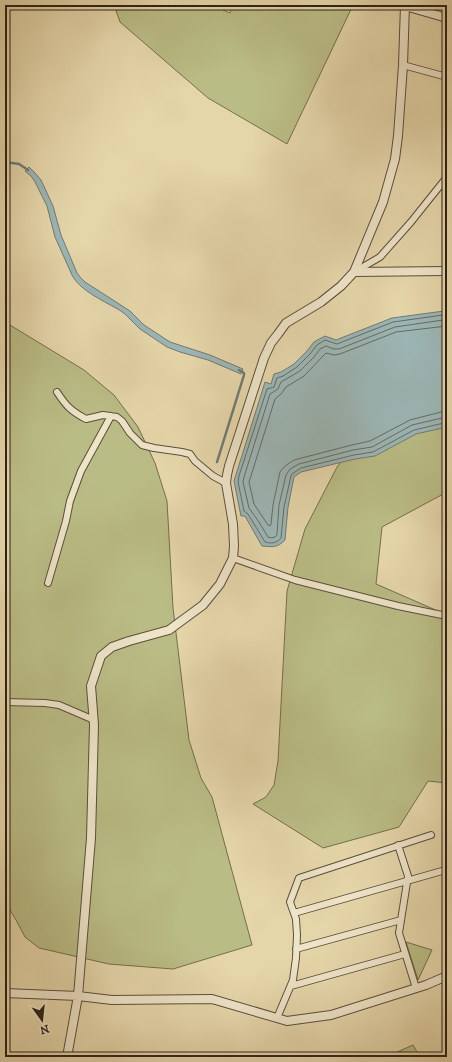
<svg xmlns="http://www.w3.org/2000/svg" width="452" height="1062" font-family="'IM FELL DW Pica',serif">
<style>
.green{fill:#babc85;stroke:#746e4e}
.water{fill:#9cb6b5;stroke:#707a76}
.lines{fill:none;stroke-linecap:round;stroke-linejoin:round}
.shore{stroke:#646c66;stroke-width:1}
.stream{stroke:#707a76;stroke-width:2.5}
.minor-casing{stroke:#5b4e3c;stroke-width:8}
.tertiary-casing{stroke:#5b4e3c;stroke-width:10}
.minor{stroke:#eee4c8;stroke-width:6}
.tertiary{stroke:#eee4c8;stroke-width:8}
</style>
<rect width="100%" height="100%" fill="#e5d6aa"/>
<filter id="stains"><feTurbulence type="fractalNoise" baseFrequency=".005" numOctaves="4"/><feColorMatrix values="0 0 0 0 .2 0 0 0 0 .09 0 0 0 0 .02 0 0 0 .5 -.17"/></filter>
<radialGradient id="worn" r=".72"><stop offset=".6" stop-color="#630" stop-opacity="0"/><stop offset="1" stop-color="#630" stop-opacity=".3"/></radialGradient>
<!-- green -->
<path class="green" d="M114,5H212L230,13L232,5H353L287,144L208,98L120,22Z
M5,322L84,370L114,395L138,427L155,463L167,501L173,608L189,740L201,778L212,797L252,945L173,969L109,964L39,948L25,937L16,920L5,902Z
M447,426V492L382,527L376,584L447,615V783L428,781L399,827L323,848L253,804L266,797L274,785L278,761L287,591L305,529L337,467L347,454L390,435Z
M406,942L432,950L418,980Z
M413,1045L420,1057H386Z"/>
<!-- water -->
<path class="water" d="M29,167L35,173L41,180L53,206L61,235L77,273L80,277L85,282L130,311L144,325L170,342L210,355L243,369L241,374L208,360L180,352L167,347L140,329L126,315L121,311C106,302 80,291 72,275L55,237L47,206L35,182L31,176L25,171Z
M444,311L447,312V427L416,434L375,456L355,459L301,472L294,477L288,507L285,540C277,548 273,547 262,546L245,516H241L234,481L265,382L271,384L274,374L281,372L294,364L307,351L314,342L325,336L336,340L392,318Z"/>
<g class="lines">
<!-- shore -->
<path class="shore" d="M447,315H443L393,322L337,344L325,340L317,345L310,354L297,367L283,376L277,378L274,387L267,389L239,476L238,482L244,511L248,514L265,542C271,544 277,543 281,538L284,507L291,476L292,474L301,468L354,455L373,452L414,430L444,423H447
M447,320H443L395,327L339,349H334L326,346L320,349L314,357L300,371L281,382L278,389L270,394L244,477L243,482L249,508L259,522L268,537L271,538L275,537L277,535L279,505L286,475L290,469L299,464L353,450L372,447L412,425L442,418H447
M447,326L396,332L340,354L334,355L326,353L304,376L286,387L282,393L275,399L250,479L249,482L254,504L268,525L270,526L271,524L273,505L280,472L285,466L294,460L352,445L370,441L410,420L441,412H447"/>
<!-- stream -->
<path class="stream" d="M5,162L19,164L28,170
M217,462L244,375V373L239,370"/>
<defs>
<path id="minor" d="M403,65L447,77
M356,271L380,257L411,222L447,177
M57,392C66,406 71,411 86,419L103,415L117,417L122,421L130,433L142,445L154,448L182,452L190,454L195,461L213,476L226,483
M233,558L295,580L398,606L447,616
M48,583L66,521L70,501L81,471L111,416
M5,702L45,703L59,705L94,720
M398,845L408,876L399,933L416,988
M294,913L442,871
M296,949L401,920
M291,986L405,954
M277,1018L293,980L296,958L297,935L296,919L290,902L299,878L431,835"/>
<path id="tertiary" d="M444,5L447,6
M405,6L447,18
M354,272L447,271
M5,993L78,996L112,1000L212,999L287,1021L331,1015L426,985L447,976
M67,1057L78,996L91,838L94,725L91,686L101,656L112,647L129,641L169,630L203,605L220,584L233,558L234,546L233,524L226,483L227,475L229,466L264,358L271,343L278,334L286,323L321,302L341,286L354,272L383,202L395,159L398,136L403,65L405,5"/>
</defs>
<!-- minor casing -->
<use href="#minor" class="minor-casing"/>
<!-- tertiary casing -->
<use href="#tertiary" class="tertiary-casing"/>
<!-- minor -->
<use href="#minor" class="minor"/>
<!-- tertiary -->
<use href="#tertiary" class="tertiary"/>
</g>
<!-- margin -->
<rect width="452" height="1062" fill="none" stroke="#e5d6aa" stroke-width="20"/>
<rect x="6" y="6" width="440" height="1050" fill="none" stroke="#2d2118" stroke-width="2"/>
<rect x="10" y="10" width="432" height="1042" fill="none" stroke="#2d2118"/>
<!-- north arrow -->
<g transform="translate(42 1020) rotate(165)" stroke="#eee4c8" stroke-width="3" paint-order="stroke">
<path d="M0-3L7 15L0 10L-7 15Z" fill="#2d2118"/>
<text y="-6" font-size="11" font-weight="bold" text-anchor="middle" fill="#2d2118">N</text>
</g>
<rect width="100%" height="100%" filter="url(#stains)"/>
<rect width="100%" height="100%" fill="url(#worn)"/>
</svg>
